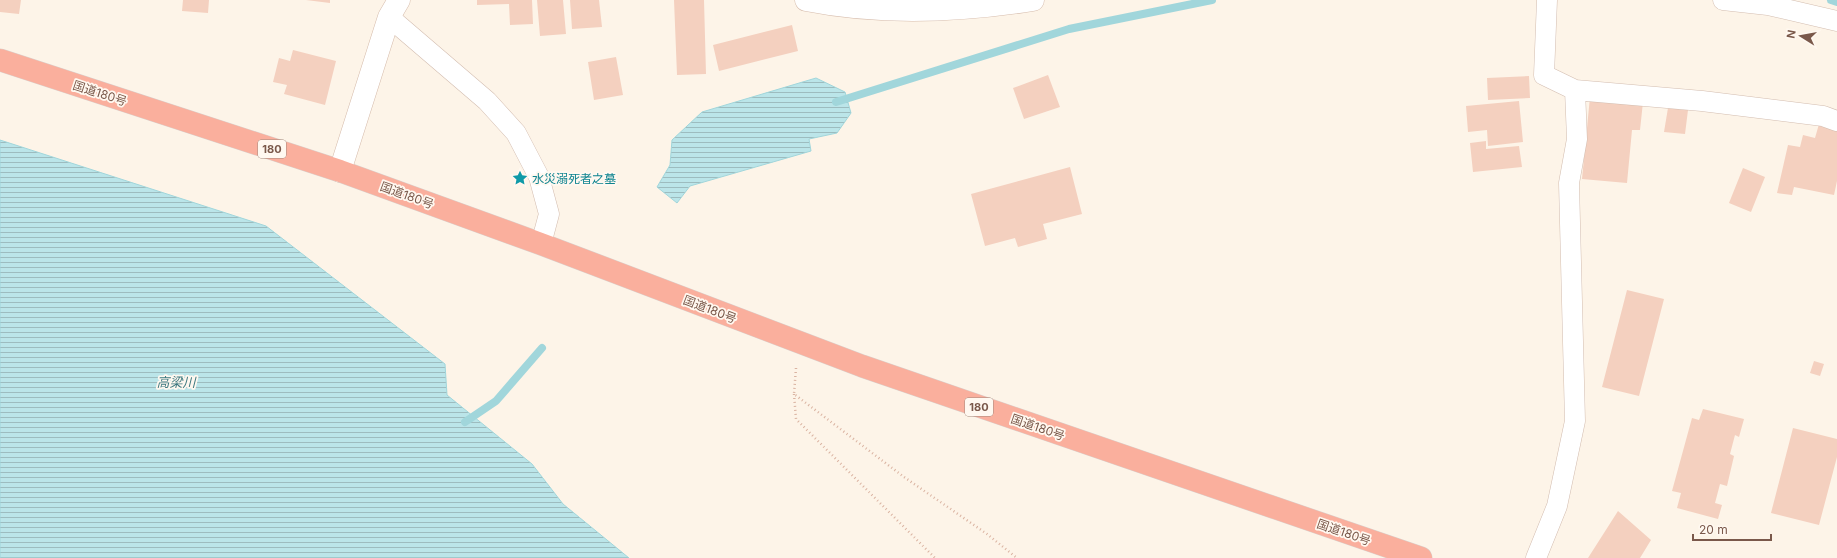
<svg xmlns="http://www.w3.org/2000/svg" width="1837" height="558" font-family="Inter,'Noto Sans JP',sans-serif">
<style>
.water{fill:url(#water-rules);stroke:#a1d6db}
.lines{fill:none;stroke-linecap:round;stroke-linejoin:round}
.stream{stroke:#a1d6db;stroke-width:8}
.building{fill:#f4d0bf}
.street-casing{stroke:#d3bdb0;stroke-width:21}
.secondary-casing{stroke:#d6bcac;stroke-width:23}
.highway-casing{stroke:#dad0cc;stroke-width:23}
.path{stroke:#dab3a1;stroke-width:2.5;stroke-dasharray:1 3;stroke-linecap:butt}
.street{stroke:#fff;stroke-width:20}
.secondary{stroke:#fff;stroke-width:22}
.highway{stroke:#faaf9d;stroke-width:22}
.labels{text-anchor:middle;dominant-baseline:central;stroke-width:3.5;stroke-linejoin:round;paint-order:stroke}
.shield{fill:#fff8f0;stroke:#a2887c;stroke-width:1}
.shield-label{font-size:11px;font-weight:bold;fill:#7a584a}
.street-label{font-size:12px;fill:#7a584a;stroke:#fff8f0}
.culture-label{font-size:12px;fill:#0d838f;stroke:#fff8f0;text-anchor:start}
.water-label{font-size:13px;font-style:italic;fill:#3c787f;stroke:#fff8f0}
</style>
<defs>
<pattern id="water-rules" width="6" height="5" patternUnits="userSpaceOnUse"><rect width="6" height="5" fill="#bbe5e9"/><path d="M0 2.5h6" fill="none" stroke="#9dbcbf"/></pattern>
</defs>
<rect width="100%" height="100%" fill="#fdf4e8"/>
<!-- water -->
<path class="water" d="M816,78L845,92L851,113L837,133L809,139L811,151L690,186L677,203L657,187L670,165L672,140L702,112Z
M0,140L266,226L445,364L447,395L532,464L563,504L629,558H0Z"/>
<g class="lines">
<!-- stream -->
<path class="stream" d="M1831,0L1837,2
M836,102L1069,29L1212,0
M465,422L496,401L542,348"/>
</g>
<!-- building -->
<path class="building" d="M0,0H21L19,14L0,12Z
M183,0H209L208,13L182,11Z
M306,0H330V3Z
M477,0H532L533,24L510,25L509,4L477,5Z
M537,0H563L566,34L540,36Z
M570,0H599L602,27L572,29Z
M674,0H704L706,74L677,75Z
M792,25L798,51L719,71L713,45Z
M293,50L336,61L325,105L284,94L287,85L273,82L279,58L290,61Z
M616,57L623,95L594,100L588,62Z
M1048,75L1060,107L1024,119L1013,88Z
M1529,76L1530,98L1488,100L1487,78Z
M1590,97L1643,102L1640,130H1632L1627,183L1582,179Z
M1519,101L1523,142L1488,146L1487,130L1468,132L1466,106Z
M1668,108L1688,110L1685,134L1664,132Z
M1819,124L1837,128V181L1834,195L1794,187L1792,195L1777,193L1788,145L1800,147L1803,135L1815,138Z
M1486,141V149L1519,146L1522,167L1473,172L1470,143Z
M1070,167L1082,214L1043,224L1047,239L1018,247L1015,238L985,246L971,194Z
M1743,168L1765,177L1751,212L1729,203Z
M1627,290L1664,299L1639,396L1602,387Z
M1814,361L1824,364L1820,376L1810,373Z
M1703,409L1744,419L1739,437L1735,435L1730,454L1734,456L1727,486L1720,484L1715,503L1722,505L1718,519L1677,508L1681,493L1672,491L1692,418L1699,420Z
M1793,428L1837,439V457L1819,525L1771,513Z
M1618,511L1651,540L1640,558H1588Z"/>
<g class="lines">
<defs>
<path id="street" d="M1547,0L1544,75L1575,90L1702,101L1823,116L1837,121
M1723,0L1768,5L1837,21
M389,17L487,101L516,133L539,177L549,214L541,244
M1536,558L1557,506L1575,421L1569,183L1577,139L1575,90"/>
<path id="secondary" d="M806,0C881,15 957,12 1033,0
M340,171L389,17L399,0"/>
<path id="highway" d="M0,60L340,171L541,244L862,366L1421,558"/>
</defs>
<!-- street casing -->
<use href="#street" class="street-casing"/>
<!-- secondary casing -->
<use href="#secondary" class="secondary-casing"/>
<!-- highway casing -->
<use href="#highway" class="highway-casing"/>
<!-- path -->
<path class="path" d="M796,368L794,394L904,477L987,534L1017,558
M794,394L796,419L935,558"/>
<!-- street -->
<use href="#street" class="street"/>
<!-- secondary -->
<use href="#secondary" class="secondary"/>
<!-- highway -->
<use href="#highway" class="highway"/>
</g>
<!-- icons -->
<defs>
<symbol id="sight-bare" viewBox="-9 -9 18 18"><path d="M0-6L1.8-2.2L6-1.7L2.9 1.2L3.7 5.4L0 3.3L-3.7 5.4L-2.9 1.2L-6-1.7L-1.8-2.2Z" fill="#0f9aa8" stroke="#fff8f0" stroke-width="2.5" paint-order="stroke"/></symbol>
</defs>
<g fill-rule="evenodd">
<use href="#sight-bare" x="509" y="167" width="22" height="22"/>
</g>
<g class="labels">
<!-- shield labels -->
<g class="shield">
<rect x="258" y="140" width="28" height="18" rx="3"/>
<rect x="965" y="398" width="28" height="18" rx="3"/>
</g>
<g class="shield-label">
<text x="272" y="149">180</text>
<text x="979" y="407">180</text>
</g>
<!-- street labels -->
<g class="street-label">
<text transform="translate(100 93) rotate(18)">国道180号</text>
<text transform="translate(407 195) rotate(20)">国道180号</text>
<text transform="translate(710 309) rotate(21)">国道180号</text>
<text transform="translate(1038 427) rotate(19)">国道180号</text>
<text transform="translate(1344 532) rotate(19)">国道180号</text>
</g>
<!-- culture labels -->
<g class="culture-label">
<text x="532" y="178">水災溺死者之墓</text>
</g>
<!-- water labels -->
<g class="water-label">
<text x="176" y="382">高梁川</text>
</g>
</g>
<!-- north arrow -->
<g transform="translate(1801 36) rotate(281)" stroke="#fff8f0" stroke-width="3" paint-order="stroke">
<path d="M0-3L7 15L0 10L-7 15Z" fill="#7a584a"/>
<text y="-6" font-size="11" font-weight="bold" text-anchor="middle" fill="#7a584a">N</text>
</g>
<!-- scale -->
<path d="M1693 534v6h78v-6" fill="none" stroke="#7a584a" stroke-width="2"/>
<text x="1699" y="534" font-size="12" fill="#7a584a" stroke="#fff8f0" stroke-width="3" paint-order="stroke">20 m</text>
</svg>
